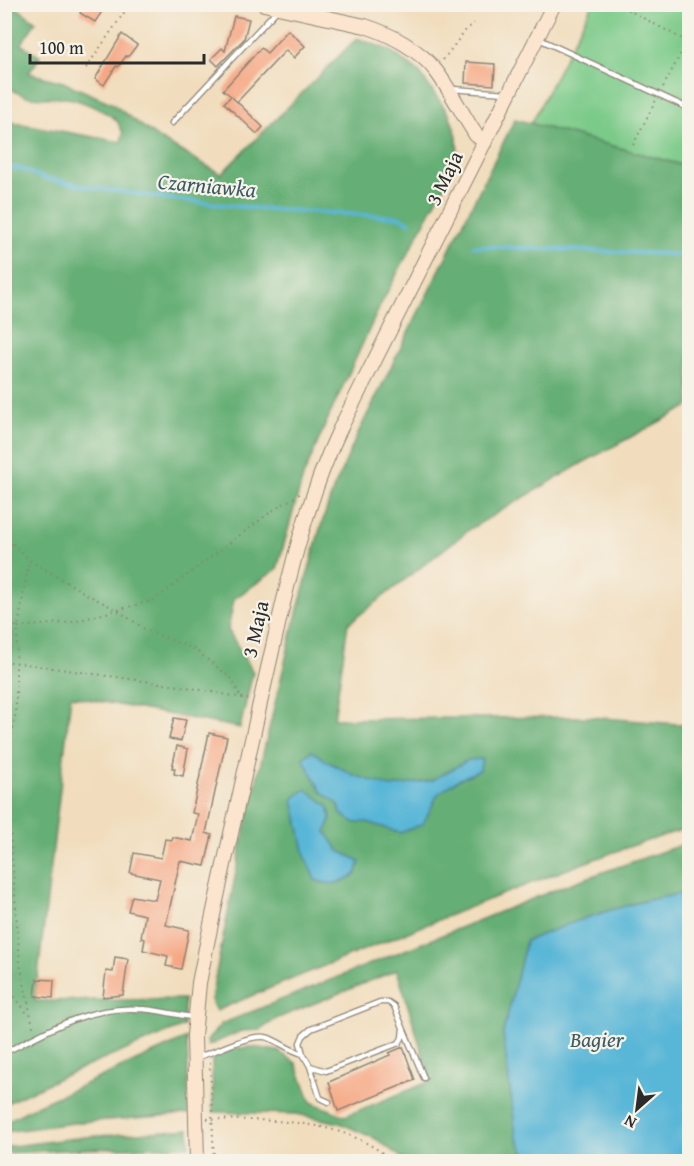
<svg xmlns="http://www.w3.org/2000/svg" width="694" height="1166" font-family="'Gentium Book Plus',serif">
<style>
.green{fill:#7cca89;stroke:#547a5a;stroke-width:1.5}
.forest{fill:#65ae75;stroke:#486c50;stroke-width:1.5}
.water{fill:#59b6d7;stroke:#427081;stroke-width:1.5}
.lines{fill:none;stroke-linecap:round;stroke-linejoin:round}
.stream{stroke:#59b6d7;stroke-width:4}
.building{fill:#f6a682}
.lane-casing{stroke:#8e8474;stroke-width:7}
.secondary-casing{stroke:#8e8474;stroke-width:16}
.path{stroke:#8e8474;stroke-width:2;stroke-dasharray:1.5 4.5;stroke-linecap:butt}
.lane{stroke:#fff;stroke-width:4.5}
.secondary{stroke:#fbe5cf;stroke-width:14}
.labels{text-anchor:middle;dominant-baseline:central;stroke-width:4.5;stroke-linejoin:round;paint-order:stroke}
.street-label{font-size:21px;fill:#2b2b2b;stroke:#f7f3e8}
.water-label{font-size:22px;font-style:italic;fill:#3b5c67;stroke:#f7f3e8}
</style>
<rect width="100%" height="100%" fill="#f7f3e8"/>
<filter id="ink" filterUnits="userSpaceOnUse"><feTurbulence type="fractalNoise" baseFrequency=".0167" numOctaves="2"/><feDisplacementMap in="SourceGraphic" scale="12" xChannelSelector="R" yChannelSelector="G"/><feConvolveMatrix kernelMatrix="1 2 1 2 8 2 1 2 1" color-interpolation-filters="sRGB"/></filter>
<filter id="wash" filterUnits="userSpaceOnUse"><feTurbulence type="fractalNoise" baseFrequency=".008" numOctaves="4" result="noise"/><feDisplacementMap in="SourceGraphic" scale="24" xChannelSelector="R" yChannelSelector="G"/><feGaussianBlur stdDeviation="1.35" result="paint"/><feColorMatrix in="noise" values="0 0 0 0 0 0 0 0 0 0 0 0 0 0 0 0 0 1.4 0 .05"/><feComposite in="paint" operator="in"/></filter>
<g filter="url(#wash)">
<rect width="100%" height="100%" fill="#f1ddbd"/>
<!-- green -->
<path class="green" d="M592,5H689V167L531,124Z"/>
<!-- forest -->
<path class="forest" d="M5,5H13L36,22L21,44L40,57L29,73L63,82L111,103L161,140L221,174L357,38L389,50L419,72L449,114L457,136L458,160L382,302L330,414L303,477L277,569L234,599L228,630L253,672L240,728L71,696L35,1001L184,999V1026L59,1078L5,1104L4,655H9L12,633L4,629L5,121L121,142L123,133C121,130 119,124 117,121C108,112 79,99 66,98C38,96 30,103 5,85Z
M515,119L689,167V406L584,462L470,529L348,624L334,719L592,717L689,725V828C609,851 531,883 453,914C374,946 294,977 216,1011L212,1003V993L242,842L294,624L319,532L333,490L360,429Z
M689,842V893C633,900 579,919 526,941L522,965L516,1136L529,1161H406L376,1139L340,1123L296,1114L213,1112L212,1058L237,1048L253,1047L278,1051L296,1063L311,1102L345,1116L431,1081L397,970L278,1018L260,1030L241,1031L208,1046L207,1041L221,1024L569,884Z
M187,1038L189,1114L81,1122L5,1132V1122L34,1107Z
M189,1129V1146L83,1149L5,1153V1147L84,1137Z"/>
<!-- water -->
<path class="water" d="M312,751L327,761L354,775L391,787L433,780L468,760L482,759L480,770L458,780L438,794L423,824L400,833L367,822L355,823L341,814L339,805L321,791L303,758Z
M306,789L328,806L331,818L326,832L339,851L360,861L356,874C341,883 332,887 315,880L305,856L293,799Z
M689,893V1150L672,1161H529L516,1136L503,1033L526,941C579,919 633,900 689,893Z"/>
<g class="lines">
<!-- stream -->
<path class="stream" d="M4,166L22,169L44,178L95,188L172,199L253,208L399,217L409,222
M474,246L690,255"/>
</g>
<g id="blocks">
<!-- building -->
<path class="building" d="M85,4L94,5L107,4L95,22L80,13Z
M234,16L249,19L244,39L218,66L211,59L222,48L225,51Z
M288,30L305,46L294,58L286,50L237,102L232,97L263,127L257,134L224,103L231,96L223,90L261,48L267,53Z
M122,34L137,45L128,57L126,56L118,67L116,66L104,85L95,79Z
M466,62L495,64L494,85L465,83Z
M174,718L186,720L181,741L169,739Z
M209,733L227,737L206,833L212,835L205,866L180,861L166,925L189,930L181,969L166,966L168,956L143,950L145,939L141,938L145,915L128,911L132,896L155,900L160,879L130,873L134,853L161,858L165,839L172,840V837L192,841L198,814L192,813Z
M177,746L188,749L183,776L174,774L175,768H172Z
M115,957L128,959L123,995L103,997L106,971L113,972Z
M37,979L54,980L53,998L35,996Z
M403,1047L415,1080L338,1111L329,1082L390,1055L389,1053Z"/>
</g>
</g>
<g filter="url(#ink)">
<use href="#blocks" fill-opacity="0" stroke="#8e8474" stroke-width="1.5"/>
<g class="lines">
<defs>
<path id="lane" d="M539,39L690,109
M452,89L506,93
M172,123L278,9
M403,1029L402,1038L399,1043L326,1071L310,1066L303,1054L300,1043L303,1036L311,1029L380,1002H388L394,1006L424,1078
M4,1053C47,1031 88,1006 138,1009C157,1009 174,1015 193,1017
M197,1057C215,1053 254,1031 269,1038C281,1043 289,1050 303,1054
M310,1066L320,1098L329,1102"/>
<path id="secondary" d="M264,4L365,26C390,34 419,49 436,71C451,91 462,114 476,135L485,142
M197,1162L194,1036L199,983C217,890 240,797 260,703C282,610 299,516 340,429L554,4"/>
</defs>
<!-- lane casing -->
<use href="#lane" class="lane-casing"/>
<!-- secondary casing -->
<use href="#secondary" class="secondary-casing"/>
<!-- path -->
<path class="path" d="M617,4L690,43
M684,40L690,31
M443,60L465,31L474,23
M86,68L130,4
M663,87L687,42
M633,145L656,100
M4,535L29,560
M4,621L18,627L29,560L88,595L117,610L146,630L194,649L231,678L241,698
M4,661L186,687L248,699
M6,775L20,964L34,1031
M4,776L16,712V663L18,627L73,622L154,600L272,511L301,493
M4,865L13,874
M4,982L29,1016
M210,1062L214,1162
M207,1119C268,1121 344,1116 393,1162"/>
<!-- lane -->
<use href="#lane" class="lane"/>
<!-- secondary -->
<use href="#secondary" class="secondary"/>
</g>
</g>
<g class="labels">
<!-- street labels -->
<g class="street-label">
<text transform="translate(444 178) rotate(-64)">3 Maja</text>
<text transform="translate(255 629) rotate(-77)">3 Maja</text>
</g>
<!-- water labels -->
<g class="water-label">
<text transform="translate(207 185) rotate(5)">Czarniawka</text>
<text x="597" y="1039">Bagier</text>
</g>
</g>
<!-- margin -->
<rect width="694" height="1166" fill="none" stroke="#f7f3e8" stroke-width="24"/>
<!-- north arrow -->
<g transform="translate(637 1109) rotate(208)" stroke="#f7f3e8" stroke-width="4.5" paint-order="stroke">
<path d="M0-4.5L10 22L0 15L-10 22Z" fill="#2b2b2b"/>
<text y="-9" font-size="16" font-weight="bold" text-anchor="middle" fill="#2b2b2b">N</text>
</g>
<!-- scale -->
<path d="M30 54v9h174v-9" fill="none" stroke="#2b2b2b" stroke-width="3"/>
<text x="39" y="54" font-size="18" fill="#2b2b2b" stroke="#f7f3e8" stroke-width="4.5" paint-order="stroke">100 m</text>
</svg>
